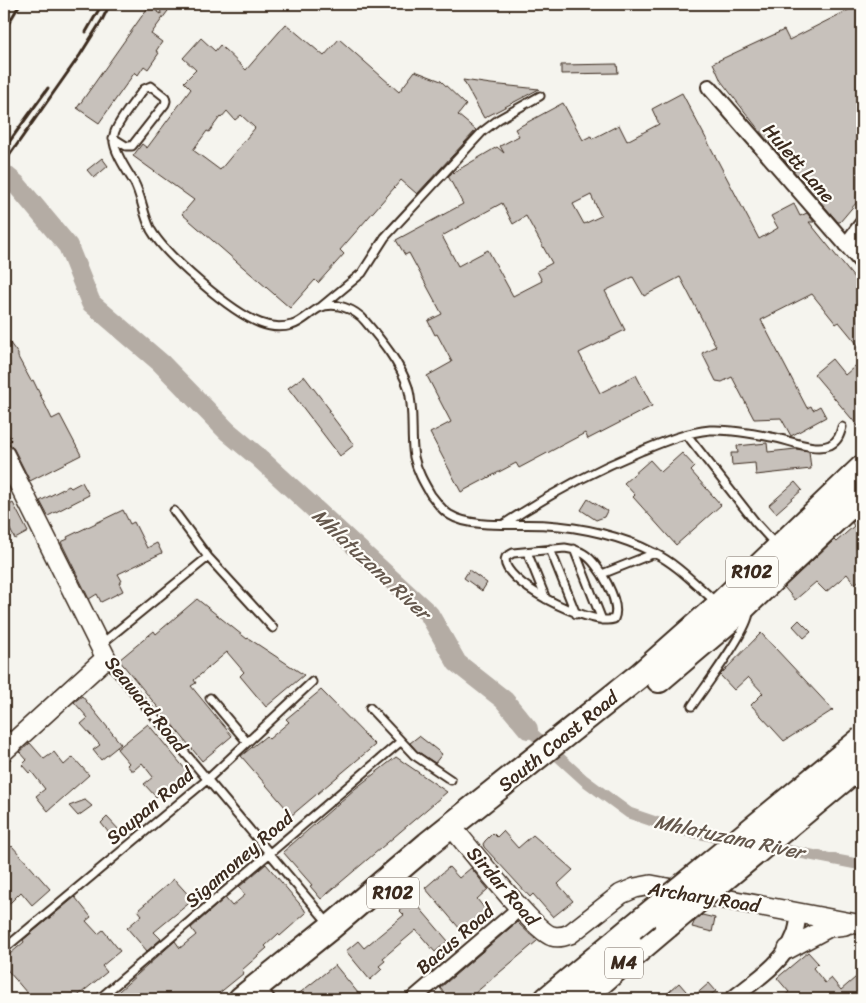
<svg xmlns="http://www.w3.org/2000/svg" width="866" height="1003" font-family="Sriracha,sans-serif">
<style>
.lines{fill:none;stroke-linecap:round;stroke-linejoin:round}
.canal{stroke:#b4aca4;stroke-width:11}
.river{stroke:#b4aca4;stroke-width:20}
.building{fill:#c7c1bb;stroke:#3b2a1e;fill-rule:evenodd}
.lane-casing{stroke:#3b2a1e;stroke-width:11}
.street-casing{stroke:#3b2a1e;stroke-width:18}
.secondary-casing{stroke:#3b2a1e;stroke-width:22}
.highway-casing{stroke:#3b2a1e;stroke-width:28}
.lane{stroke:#fdfcf7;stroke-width:7}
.street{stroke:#fdfcf7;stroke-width:14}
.secondary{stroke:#fdfcf7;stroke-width:19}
.highway{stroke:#fdfcf7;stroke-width:24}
.rail{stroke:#3b2a1e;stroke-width:3}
.highway-bridge-casing{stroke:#3b2a1e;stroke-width:28;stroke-linecap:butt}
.highway-bridge{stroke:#fdfcf7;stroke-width:24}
.labels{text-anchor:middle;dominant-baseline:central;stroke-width:4.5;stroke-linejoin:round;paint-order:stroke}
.shield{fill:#fdfcf7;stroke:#75695f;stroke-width:1}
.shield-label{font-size:18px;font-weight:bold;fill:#3b2a1e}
.street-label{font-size:19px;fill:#3b2a1e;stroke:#fdfcf7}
.water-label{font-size:20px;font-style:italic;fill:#65584d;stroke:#fdfcf7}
</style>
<rect width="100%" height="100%" fill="#f5f4ee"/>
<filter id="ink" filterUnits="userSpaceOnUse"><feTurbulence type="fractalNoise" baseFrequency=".02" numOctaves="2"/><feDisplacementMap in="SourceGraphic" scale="10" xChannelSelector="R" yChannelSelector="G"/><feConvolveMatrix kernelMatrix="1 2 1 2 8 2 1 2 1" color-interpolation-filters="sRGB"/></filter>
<g filter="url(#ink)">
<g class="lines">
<!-- canal -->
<path class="canal" d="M528,729L584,780L629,813L676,829L737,841
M765,846L862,865"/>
<!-- river -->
<path class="river" d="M4,174L16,184L68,246L91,303L161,363L227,431L257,456L429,614L457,663L504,700L528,729"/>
</g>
<!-- building -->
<path class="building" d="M160,4H173L151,34L162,42L156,51L159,53L148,69L144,66L138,75L135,72L99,123L77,108L149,6L161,14Z
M860,4H862V196L840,222H838L769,143L721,81L713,63L784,30L789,40Z
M286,24L324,56L339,39L399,92L415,71L441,81L466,105L458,115L476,130L417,194L401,180L340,250L344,254L318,283L315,280L290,308L182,214L194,200L133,156L142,144L147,148L191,89L184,82L196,70L183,58L201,38L215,51L220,45L246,70ZM227,111L235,120L241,115L255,128L220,170L193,150L207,131L209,132L220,117L221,118Z
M617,64L618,73L561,74V65Z
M463,80L491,84L539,89L484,118Z
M682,93L759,239L778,228L771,216L794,204L800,216L807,213L814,222H809L859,284L862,282V350L839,322L836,324L812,294L761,320L807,408L811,406L813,410L820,406L826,417L791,436L781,418L754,419L732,377L722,382L716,381L702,353L716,346L680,277L644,296L633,277L605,291L625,330L579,353L600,393L636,375L652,406L588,439L585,433L519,468L516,463L461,492L430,433L451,422L427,376L452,362L437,334L435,335L428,321L442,314L409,253L405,255L396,240L463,204L448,176L451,174L497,147L504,153L500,146L519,136L515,129L563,103L583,140L591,136L592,139L619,125L627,141L659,124L652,109ZM591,195L601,216L584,224L573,204ZM502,203L513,224L526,216L552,263L537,271L542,281L513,296L488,250L458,266L442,236Z
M102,158L108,166L94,178L87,170Z
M4,335L18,354V357L31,381L33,380L52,419L60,415L81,455L30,481L14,449L8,442L11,440L4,426Z
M832,359L845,375L862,360V431L814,374Z
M304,376L330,410L328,411L354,445L340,456L288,388Z
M767,443L768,452L796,449L809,451L811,469L756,475L755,463L732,465L731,453H738L737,446Z
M682,453L695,467L691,471L721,505L676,545L633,497L635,495L624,483L650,460L661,472Z
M82,482L89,495L48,516L40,501L69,486L71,488Z
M795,482L802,490L776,513L769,505Z
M588,499L607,511L604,517L596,520L581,510Z
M13,503L28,532L15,539L4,518V508Z
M123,510L130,524L134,522L147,548L157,543L162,553L118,574L122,581L119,583L123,591L101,602L97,594L89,599L61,542L68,539L67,537Z
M862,513V562L858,566L862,571V578L855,584L847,574L826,592L816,582L795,600L784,587L834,540L836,542L854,526L852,523Z
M469,570L487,583L482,591L464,578Z
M197,599L247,639L248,638L304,675L266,707L240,676L244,672L227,652L194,680L196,683L191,686L232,736L202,761L119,660L154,631L156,634Z
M799,620L811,632L804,638L793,626Z
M761,633L833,710L784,741L751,705L763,693L748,677L734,690L720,675Z
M321,690L375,745L292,815L241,756L266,736L269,739L289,722L286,719Z
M82,696L121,744L101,760L93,750L100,745L81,724L88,718L74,702Z
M148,724L190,775L167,793L164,790L156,797L144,784L153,777L142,763L134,770H131L127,765L129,763L117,749Z
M419,736L442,754L435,763L417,751L410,743Z
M30,743L44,759L54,752L64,765L73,757L89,775L48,811L36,796L45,789L31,771L29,773L22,765L27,760L20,752Z
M396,757L447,792L321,899L310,886L312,885L283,852L356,788Z
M85,800L92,806L78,816L69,806Z
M107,817L121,832L113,838L101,823Z
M503,831L518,848L533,835L573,870L558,884L573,901L553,917L533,894L530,897L484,847L483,844L485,841L493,833L497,837Z
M12,846L50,889L32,905L21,892L4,909V853Z
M266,864L304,909L306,913L280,936L278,934L265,946L267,948L242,970L244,973L212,999H110L175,941L180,948L196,935L191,928L225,898L232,906L245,895L239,887Z
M449,867L459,878L471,868L488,889L477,899L490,915L466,936L425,888Z
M174,879L193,900L154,932L161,939L147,951L127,928L142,915L138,910Z
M75,897L91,917L86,921L98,934L103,930L120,951L102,966L107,972L74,999H32L4,966V959L24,942L23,940Z
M412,899L448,941L435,952L416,930L383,958L385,961L379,966L382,969L370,980L346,951L358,941L364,948L404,915L399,910Z
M702,915L715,918L712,932L692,927L694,922Z
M517,922L537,941L468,999H449L440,988Z
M808,952L818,963L813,968L825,983L831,978L841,990L862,972V999H781L789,992L777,978Z
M335,965L363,999H292L306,988Z
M679,983L692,998L709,983L716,991L705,999H661Z"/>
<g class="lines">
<defs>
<path id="lane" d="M113,138L126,146H132L165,104L166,101L165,97L151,86L144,89C137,98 115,125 114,135C111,148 127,171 134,182C142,197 143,214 151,230C166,256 231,312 260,323C270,327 281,328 292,325C302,322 310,313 319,308C335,301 355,309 365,321C382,341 400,363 408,387C415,412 410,434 414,457C417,471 424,483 431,495C437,502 441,510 450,515C472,529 519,523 546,525C581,527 622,536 654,553C677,564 696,585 716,602
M321,307L362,273L385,237L482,132L499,119L540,96
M687,435L756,523L776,545
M174,511L208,557
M504,524C548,495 593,471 641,451C663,442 687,432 710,430C730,429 751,433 771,437C787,439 814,452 830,445C838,441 840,435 842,427
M565,548C572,549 578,550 584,554C598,562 622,603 614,619C591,627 496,580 506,557L513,553Z
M550,549L576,614
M574,549L602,620
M527,552L546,599
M602,574L655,553
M100,645L208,557L273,628
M107,660L329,924
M210,698L247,742
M692,706C704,688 749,629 749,612
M370,708L414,755L451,780
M4,733L15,740
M4,949L208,779L312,682
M99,999L400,742"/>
<path id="street" d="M709,87L862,263
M846,245L862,224
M265,997L267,999
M413,999L521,907
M732,999C753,982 784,963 794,936C797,929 798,921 799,913"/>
<path id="secondary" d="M4,454L106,658L4,751
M451,826C467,845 534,931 552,936C558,938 565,936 570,934L621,894L635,888L651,885L862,925
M788,949L829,927L845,925"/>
<path id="highway" d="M659,680L732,618L862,494
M241,999L331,927L428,844L640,675L719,605L862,468
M547,999L632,928
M581,999L667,926"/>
</defs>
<!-- lane casing -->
<use href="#lane" class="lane-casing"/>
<!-- street casing -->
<use href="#street" class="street-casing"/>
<!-- secondary casing -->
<use href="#secondary" class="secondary-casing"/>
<!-- highway casing -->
<use href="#highway" class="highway-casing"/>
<!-- lane -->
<use href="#lane" class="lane"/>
<!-- street -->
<use href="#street" class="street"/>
<!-- secondary -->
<use href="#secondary" class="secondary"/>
<!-- highway -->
<use href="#highway" class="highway"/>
<!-- rail -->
<path class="rail" d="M4,31L20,4
M86,32L102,4
M4,149L48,88
M4,163L80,55L102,20L110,4"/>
<defs>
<path id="highway-bridge" d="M667,926L862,764
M632,928L862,739"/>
</defs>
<!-- highway-bridge casing -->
<use href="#highway-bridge" class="highway-bridge-casing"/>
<!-- highway-bridge -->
<use href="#highway-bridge" class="highway-bridge"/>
</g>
</g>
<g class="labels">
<!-- shield labels -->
<g class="shield">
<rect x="726" y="556.5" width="52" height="31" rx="4"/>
<rect x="367" y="877.5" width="52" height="31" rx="4"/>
<rect x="605" y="947.5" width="38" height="31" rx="4"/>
</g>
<g class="shield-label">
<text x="752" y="572">R102</text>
<text x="393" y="893">R102</text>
<text x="624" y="963">M4</text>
</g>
<!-- street labels -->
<g class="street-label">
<text transform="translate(799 163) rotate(49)">Hulett Lane</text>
<text transform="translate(146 704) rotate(51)">Seaward Road</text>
<text transform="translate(558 741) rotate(-39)">South Coast Road</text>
<text transform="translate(150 806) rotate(-40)">Soupan Road</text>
<text transform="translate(239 859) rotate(-41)">Sigamoney Road</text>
<text transform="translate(503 886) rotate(49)">Sirdar Road</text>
<text transform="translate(704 897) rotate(9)">Archary Road</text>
<text transform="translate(455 939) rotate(-41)">Bacus Road</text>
</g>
<!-- water labels -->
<g class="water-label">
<text transform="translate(371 564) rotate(43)">Mhlatuzana River</text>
<text transform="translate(729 837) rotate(12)">Mhlatuzana River</text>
</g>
</g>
<!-- margin -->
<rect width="866" height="1003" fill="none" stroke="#fdfcf7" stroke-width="20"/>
<rect x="10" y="10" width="846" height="983" fill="none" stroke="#3b2a1e" stroke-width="2" filter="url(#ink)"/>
</svg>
